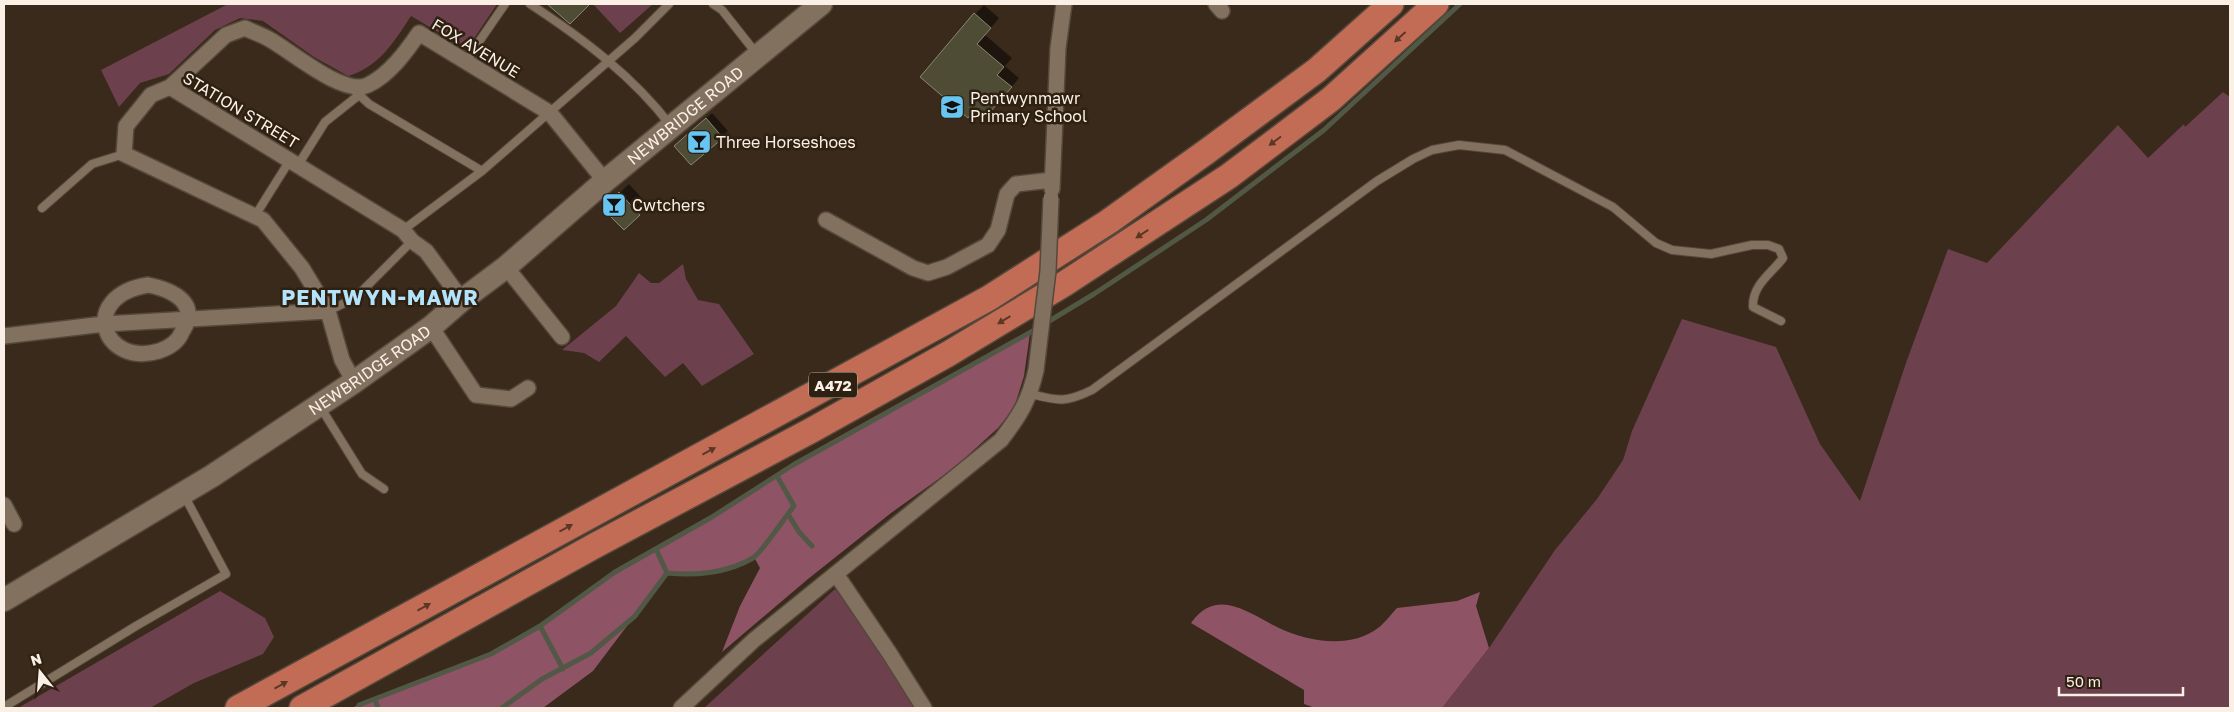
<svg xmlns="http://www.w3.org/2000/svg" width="2234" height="712" font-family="'Golos Text',sans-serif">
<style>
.green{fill:#6c404d}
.forest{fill:#8f5366}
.shadow{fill:#0007}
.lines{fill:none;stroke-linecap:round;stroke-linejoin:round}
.stream{stroke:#525846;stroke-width:5}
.building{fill:#4f4c36;stroke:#8a8770}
.lane-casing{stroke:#54483b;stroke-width:10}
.street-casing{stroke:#54483b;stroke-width:18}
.secondary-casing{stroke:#54483b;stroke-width:25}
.primary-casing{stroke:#54483b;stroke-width:28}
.lane{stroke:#837160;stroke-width:8}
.street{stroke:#837160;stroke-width:15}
.secondary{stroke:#837160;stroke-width:22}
.primary{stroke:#c36c55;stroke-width:25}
.street-bridge-casing{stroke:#54483b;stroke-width:18;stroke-linecap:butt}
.street-bridge{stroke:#837160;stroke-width:15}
.oneway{fill:#5b3826}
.labels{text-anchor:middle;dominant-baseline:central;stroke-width:5;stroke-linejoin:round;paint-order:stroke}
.shield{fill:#2f2112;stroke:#bdb2a6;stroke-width:1}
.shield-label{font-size:15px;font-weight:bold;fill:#faf0e6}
.street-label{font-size:16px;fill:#faf0e6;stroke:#2f2112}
.poi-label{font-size:16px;fill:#faf0e6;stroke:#2f2112;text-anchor:start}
.district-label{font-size:21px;font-weight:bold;letter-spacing:1px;fill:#b4e3fc;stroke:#2f2112}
</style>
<rect width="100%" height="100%" fill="#392a1b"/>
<!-- green -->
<path class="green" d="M228,4H497L467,49L411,16C394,42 379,67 348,76L314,57L263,21L240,18L215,30L169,74L140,83L119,107L101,70Z
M593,4H653L620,33Z
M2223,92L2230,97V708H1442L1489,648L1555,550L1597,499L1623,460L1632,431L1682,319L1776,347L1820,444L1860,501L1907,360L1948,249L1987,263L2118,125L2148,158L2184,124L2185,127Z
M683,264L686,279L698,300L719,304L754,354L702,386L683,363L665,377L626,336L599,362L584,353L562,350L616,306L639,273L651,283H659Z
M835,589L860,619L917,708H704Z
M220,591L265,618L274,637L263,654L194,683L150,708H18Z"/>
<!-- forest -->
<path class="forest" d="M1030,333L1024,376L1014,408L998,428L954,468L891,513L808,579L722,652L740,606L760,568L754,557C720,571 704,577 667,573L593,671L543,708H351L491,654L540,626L615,572L712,517L793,465Z
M1480,592L1476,606L1489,648L1442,708H1315L1304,704V690L1191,623C1218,586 1249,614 1279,628C1308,642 1351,649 1378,628C1385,623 1391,614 1397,608L1457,601Z"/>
<!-- shadow -->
<path class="shadow" d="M984,5L999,18L985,35L1012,58L1005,66L1019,78L992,110H974L975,14Z
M712,113L728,131L691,164L682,140Z
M629,184L648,205L624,229L604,208Z"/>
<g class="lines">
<!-- stream -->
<path class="stream" d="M1046,323L1094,294L1206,220L1324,130L1460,4
M788,514L799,532L812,546
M656,549L667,573
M540,626L563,669
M375,699L378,708
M359,705L491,654L540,626L615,572L712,517L793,465L1038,328
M502,708L542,679L591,653L635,616L667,573C695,576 728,573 753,558C762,552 785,517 794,506L777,476"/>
</g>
<!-- building -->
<path class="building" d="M547,4H590L570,24Z
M974,13L991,28L977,44L1004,67L997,75L1012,87L983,120L973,111L968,118L920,77Z
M706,118L723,138L691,165L674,146Z
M619,192L640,215L624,230L602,208Z"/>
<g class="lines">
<defs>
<path id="lane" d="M530,4C582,38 633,76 671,126
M713,4L722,10L756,53
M465,62L505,4
M352,88L369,104L482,171L403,230
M298,165L325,122L359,95
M482,171L635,38L669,4
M42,208L92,164L124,154
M255,216L290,160
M328,311L355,298L412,241
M1031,394C1059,401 1065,403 1092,390L1377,181L1413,159L1432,150L1459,145L1505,150L1613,207L1656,243L1672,250L1711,254L1752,245H1768L1779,249L1783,258C1771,274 1752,285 1753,307L1781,321
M321,408L362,474L384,489
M4,707L136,626L226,574L184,495"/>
<path id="street" d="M1216,4L1222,11
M170,87L226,35L245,28C253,32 262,35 269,39C291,51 344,97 368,85C389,75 406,52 419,33L550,113L605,181
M1052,189L1058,48L1064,4
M826,220L913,268L928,273L947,267L988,245L998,230L1007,194L1016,184L1052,180
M506,267L562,337
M148,285C164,288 191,297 188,318C188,323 184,328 182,332C178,342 168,348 159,351C102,368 78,296 148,285Z
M431,327L476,395L511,399L528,388
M4,336L104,324L328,311
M354,382L342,360L328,311L302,268L263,220L124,154L126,126L151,95L170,87L403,230L412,241L426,251L462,300
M4,505L14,524
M836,574L890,654L924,708
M681,708L754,640L1001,440C1020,415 1029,401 1036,370"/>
<g id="secondary">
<path id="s1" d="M4,600L212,476L354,382L431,327L462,300L506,267L605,181L821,4"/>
</g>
<path id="primary" d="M238,708L989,298L1108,222L1206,152L1317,70L1391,4
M302,708L596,545L812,430L948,354L1064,284L1229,176L1331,99L1436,4"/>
</defs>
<!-- lane casing -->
<use href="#lane" class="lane-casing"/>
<!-- street casing -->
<use href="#street" class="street-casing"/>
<!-- secondary casing -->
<use href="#secondary" class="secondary-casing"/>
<!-- primary casing -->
<use href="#primary" class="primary-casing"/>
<!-- lane -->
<use href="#lane" class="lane"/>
<!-- street -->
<use href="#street" class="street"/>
<!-- secondary -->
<use href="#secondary" class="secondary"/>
<!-- primary -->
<use href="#primary" class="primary"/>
<defs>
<path id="street-bridge" d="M1036,370L1048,271L1051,198"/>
</defs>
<!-- street-bridge casing -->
<use href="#street-bridge" class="street-bridge-casing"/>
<!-- street-bridge -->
<use href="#street-bridge" class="street-bridge"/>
</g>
<!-- one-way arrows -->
<defs><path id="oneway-solid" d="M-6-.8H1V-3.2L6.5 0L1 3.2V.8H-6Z" transform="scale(1.25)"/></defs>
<g class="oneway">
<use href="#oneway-solid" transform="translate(1400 37) rotate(138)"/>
<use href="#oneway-solid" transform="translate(1275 141) rotate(143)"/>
<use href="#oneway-solid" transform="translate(1142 234) rotate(147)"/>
<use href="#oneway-solid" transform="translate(1004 320) rotate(149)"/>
<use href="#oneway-solid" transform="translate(709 451) rotate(-28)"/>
<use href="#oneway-solid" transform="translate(566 528) rotate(-29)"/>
<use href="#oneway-solid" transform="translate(424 607) rotate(-29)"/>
<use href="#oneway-solid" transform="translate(281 685) rotate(-29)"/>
</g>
<!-- icons -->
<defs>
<symbol id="school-square" viewBox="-11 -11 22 22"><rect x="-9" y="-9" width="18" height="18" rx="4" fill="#68c4f0" stroke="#2f2112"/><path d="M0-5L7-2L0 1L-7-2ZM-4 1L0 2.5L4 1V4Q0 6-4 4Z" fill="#111"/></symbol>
<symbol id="bar-square" viewBox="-11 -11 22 22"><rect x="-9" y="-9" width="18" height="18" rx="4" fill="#68c4f0" stroke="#2f2112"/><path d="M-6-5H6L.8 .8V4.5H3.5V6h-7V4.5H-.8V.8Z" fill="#111"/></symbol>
</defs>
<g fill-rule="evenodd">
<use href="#school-square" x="938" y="93" width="28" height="28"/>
<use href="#bar-square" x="685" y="128" width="28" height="28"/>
<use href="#bar-square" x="600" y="191" width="28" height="28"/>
</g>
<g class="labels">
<!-- shield labels -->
<rect class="shield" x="809" y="372.5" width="48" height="25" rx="4"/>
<g class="shield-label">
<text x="833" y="385">A472</text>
</g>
<!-- street labels -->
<g class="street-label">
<text transform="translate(476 48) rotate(31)">FOX AVENUE</text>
<text transform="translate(241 110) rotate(31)">STATION STREET</text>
<text stroke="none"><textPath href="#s1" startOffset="838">NEWBRIDGE ROAD</textPath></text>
<text stroke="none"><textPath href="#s1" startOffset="432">NEWBRIDGE ROAD</textPath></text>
</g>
<!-- poi labels -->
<g class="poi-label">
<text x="970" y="98">Pentwynmawr<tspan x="970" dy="18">Primary School</tspan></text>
<text x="716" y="142">Three Horseshoes</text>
<text x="632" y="205">Cwtchers</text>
</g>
<!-- district labels -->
<g class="district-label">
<text x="380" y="297">PENTWYN-MAWR</text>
</g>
</g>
<!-- border -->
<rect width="2234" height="712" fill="none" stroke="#faf0e6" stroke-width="10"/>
<!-- north arrow -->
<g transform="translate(40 672) rotate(343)" stroke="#2f2112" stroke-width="4" paint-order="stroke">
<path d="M0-4L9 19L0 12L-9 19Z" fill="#faf0e6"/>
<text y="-8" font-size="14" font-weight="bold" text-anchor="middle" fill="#faf0e6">N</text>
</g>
<!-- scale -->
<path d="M2059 687v8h124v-8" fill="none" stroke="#faf0e6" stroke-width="2.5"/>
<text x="2066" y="687" font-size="15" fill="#faf0e6" stroke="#2f2112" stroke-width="4" paint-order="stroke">50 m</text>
</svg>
